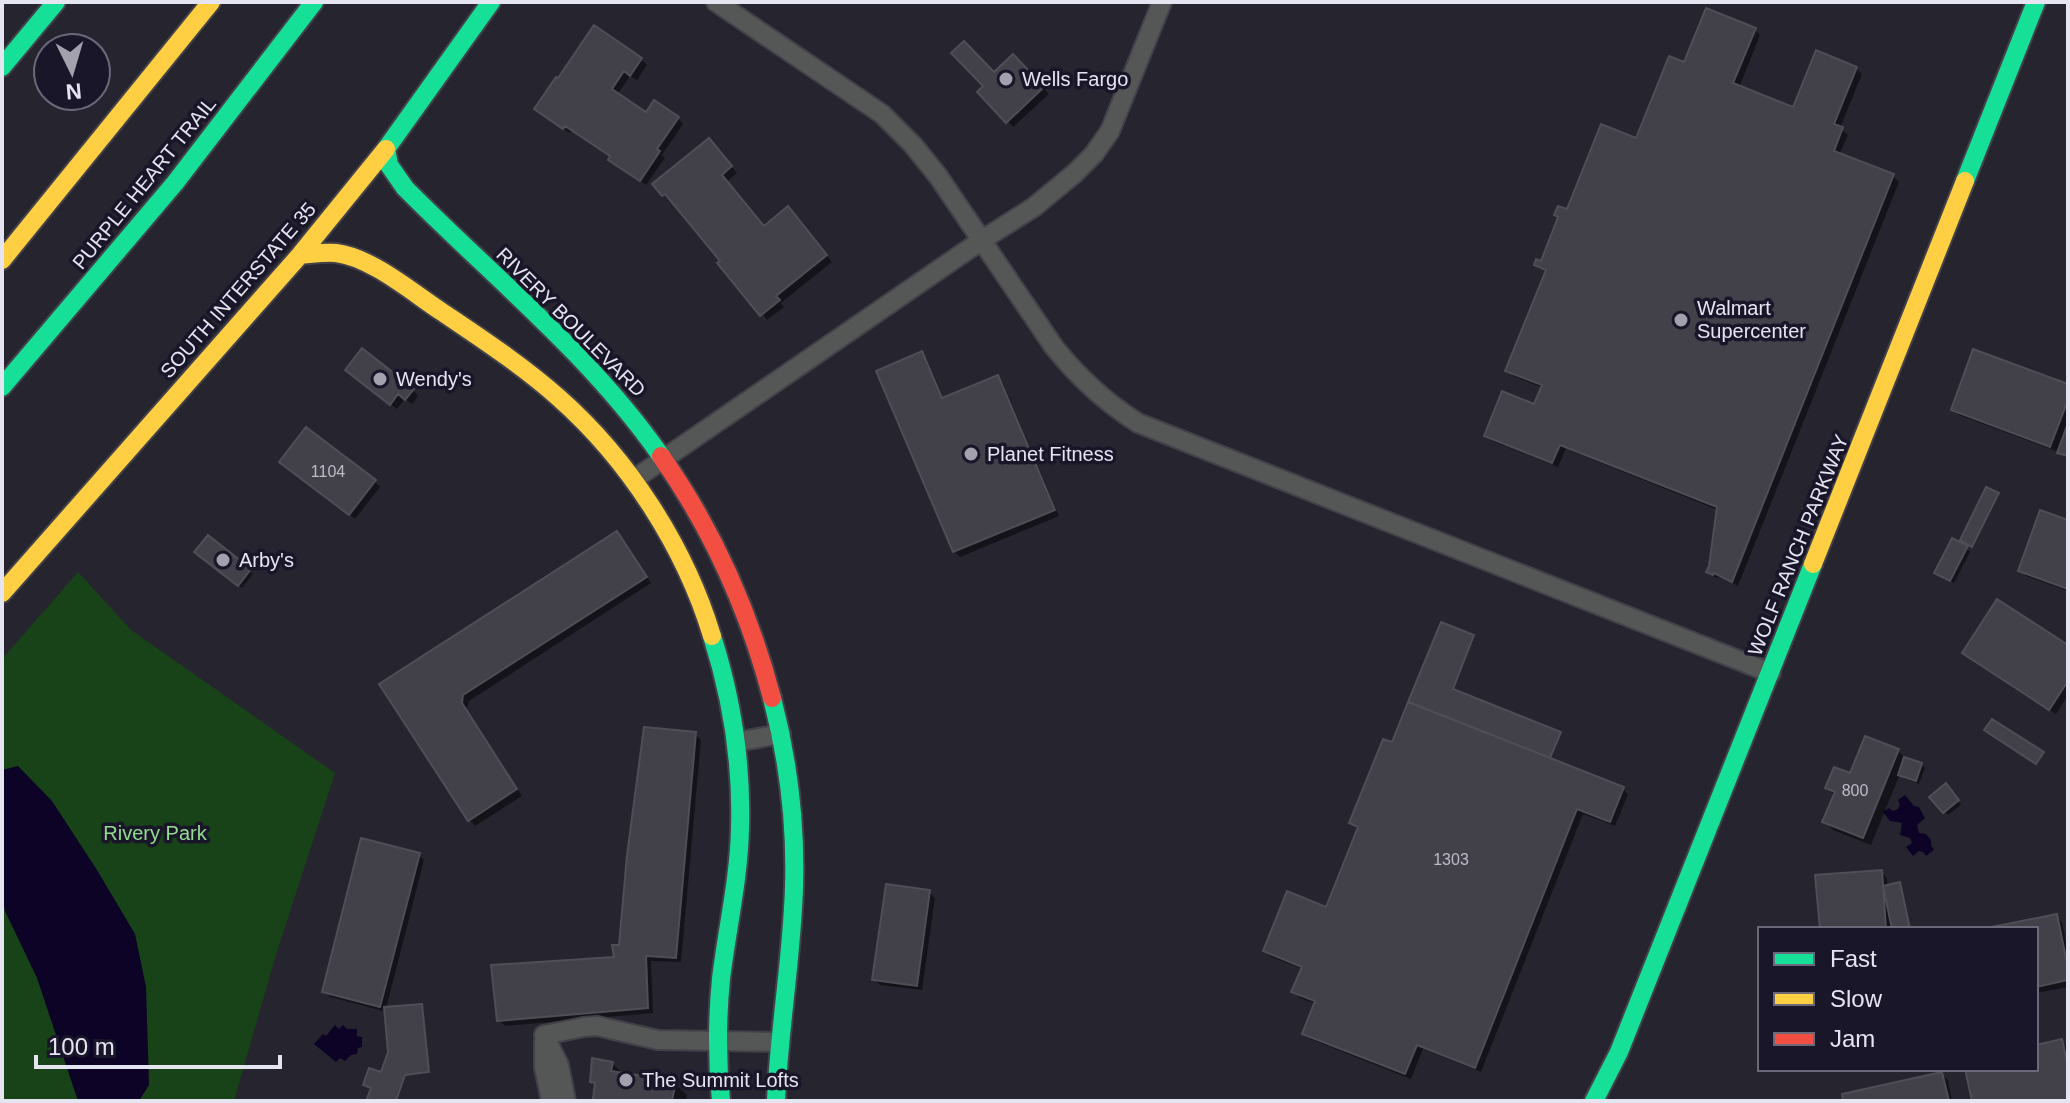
<svg xmlns="http://www.w3.org/2000/svg" width="2070" height="1103" font-family="Arial,sans-serif">
<style>
.green{fill:#184218}
.water{fill:#0d0327}
.shadow{fill:#0007}
.building{fill:#42414a;stroke:#4f4e57;stroke-width:2}
.lines{fill:none;stroke-linecap:round;stroke-linejoin:round}
.street-casing{stroke:#424149;stroke-width:22}
.fast-casing{stroke:#424149;stroke-width:22}
.slow-casing{stroke:#424149;stroke-width:22}
.jam-casing{stroke:#424149;stroke-width:22}
.street{stroke:#555756;stroke-width:18}
.fast{stroke:#16e098;stroke-width:18}
.slow{stroke:#ffcf43;stroke-width:18}
.jam{stroke:#f24e42;stroke-width:18}
.poi-dot{fill:#a2a1ad;stroke:#19162a;stroke-width:3}
.labels{text-anchor:middle;dominant-baseline:central;stroke-width:7;stroke-linejoin:round;paint-order:stroke}
.number-label{font-size:16px;fill:#bcbbc7}
.poi-label{font-size:20px;fill:#e5e4f1;stroke:#19162a;text-anchor:start}
.street-label{font-size:20px;fill:#e5e4f1;stroke:#19162a}
.park-label{font-size:20px;fill:#93db8d;stroke:#19162a}
</style>
<rect width="100%" height="100%" fill="#26252f"/>
<!-- green -->
<path class="green" d="M78,572L131,630L335,773L275,958L234,1101H2V659Z"/>
<!-- water -->
<path class="water" d="M18,766L52,801L97,870L135,934L146,987L149,1085L139,1101H78L37,978L5,911L2,895V770Z
M1905,795L1914,806L1919,807L1925,818L1917,825L1919,833L1926,834L1931,840V845L1934,850L1926,856L1923,852L1919,851L1913,856L1906,847L1912,843L1910,838L1900,835L1902,823L1890,821L1883,812L1889,808L1893,811L1898,809L1900,805L1898,800Z
M335,1025L339,1029L343,1025L347,1029H357V1036L362,1037V1047L358,1048L357,1054L351,1055L345,1061L340,1058L336,1062L314,1044L323,1034L326,1036Z"/>
<!-- shadow -->
<path class="shadow" d="M1754,29L1760,35L1739,88L1794,110L1856,68L1862,74L1840,128L1848,135L1839,155L1893,176L1899,182L1738,586L1722,578L1714,577L1708,571L1718,510L1566,449L1558,467L1492,441L1486,435L1536,406L1543,388L1513,376L1508,370L1547,272L1536,264L1542,263L1568,212L1637,140L1686,65Z
M1013,56L1049,94L1013,127L979,92L994,74Z
M641,59L647,65L637,80L630,76L617,95L647,115L678,118L683,124L662,155L665,158L646,185L616,165L612,157L572,130L570,133L542,115Z
M714,146L737,173L726,182L764,228L793,215L832,262L781,303L784,307L767,320L723,261L672,199L669,201L655,184Z
M921,354L927,359L944,399L997,377L1003,383L1059,516L960,557L954,551Z
M354,376L413,390L418,396L412,404L405,399L397,409Z
M2068,386V456L2057,449L2056,451L1959,415L1953,409Z
M288,468L375,482L380,487L355,519Z
M1998,495L1999,496L1974,546L1964,541Z
M2068,522V591L2026,576L2020,570Z
M617,533L623,539L651,583L469,701L466,711L522,796L475,826L470,820L382,685Z
M1967,548L1970,552L1954,583L1936,573Z
M200,555L249,571L253,574L242,588Z
M1473,637L1453,691L1560,734L1550,760L1622,788L1628,794L1615,826L1583,814L1481,1072L1423,1049L1411,1079L1310,1039L1304,1033L1316,1004L1300,998L1294,992L1303,969L1271,957L1265,951L1328,909L1359,830L1351,823L1393,745Z
M2068,647V695L2056,714L1970,659L1964,653Z
M695,734L701,740L681,962L651,961L653,1013L505,1026L499,1020L616,959Z
M1898,751L1906,759L1921,765L1925,768L1919,784L1903,778L1900,774L1871,845L1833,830L1825,822L1835,796L1827,788Z
M1949,789L1961,805L1948,815L1932,797Z
M418,854L424,860L386,1009L423,1007L429,1073L406,1075L397,1101H369L383,1075L390,1053L387,1012L330,997L324,991Z
M1881,872L1887,878V887L1909,929H1894L1893,921H1890L1891,929H1822Z
M929,892L935,898L922,990L880,985L874,979Z
M2056,916L2062,922L2068,951V987L2036,993V929H1991Z
M2062,1041L2068,1050V1101H1974L1967,1069H2036V1047Z
M612,1063L624,1075L675,1083L687,1095L686,1101H598L595,1098L596,1085L593,1081Z
M1942,1074L1948,1080L1952,1101H1845Z"/>
<!-- building -->
<path class="building" d="M1706,8L1756,28L1733,83L1793,107L1816,50L1857,67L1834,124L1843,127L1834,151L1894,174L1732,582L1714,573L1713,575L1706,572L1709,566L1717,507L1560,445L1552,463L1484,436L1502,391L1534,404L1542,385L1505,371L1546,270L1534,265L1536,259L1541,261L1558,217L1554,215L1558,206L1567,209L1601,124L1636,138L1669,56L1684,62Z
M594,25L642,58L630,76L624,71L612,89L646,112L654,100L679,117L657,149L660,151L640,181L608,160L610,156L565,126L563,129L534,109L556,77L558,78Z
M964,41L994,72L1013,54L1044,87L1006,123L977,92L983,86L951,53Z
M709,138L732,166L722,175L764,226L788,206L827,255L776,296L780,300L760,316L717,263L720,261L665,194L662,196L652,184Z
M362,348L414,389L405,400L398,394L390,405L345,370Z
M1973,349L2068,384V400L2050,447L1951,410Z
M922,351L942,398L998,375L1055,510L953,552L876,371Z
M2068,423V456L2057,453Z
M306,427L376,480L349,515L279,462Z
M1986,487L1999,493L1972,547L1960,540Z
M2040,510L2068,520V589L2018,571Z
M617,531L647,577L463,695L462,703L517,789L468,821L379,684Z
M208,535L251,569L238,586L194,552Z
M1952,538L1968,546L1950,581L1934,573Z
M1997,599L2068,645V681L2049,710L1962,653Z
M1441,622L1474,635L1453,689L1561,732L1550,758L1408,702Z
M1408,702L1624,787L1610,822L1577,809L1475,1068L1417,1045L1405,1074L1302,1034L1315,1001L1291,992L1302,967L1263,951L1287,891L1326,907L1358,827L1349,823L1383,739L1392,742Z
M1992,719L2044,752L2036,764L1984,730Z
M644,727L696,732L676,958L646,956L648,1008L497,1021L491,965L614,957L612,945H619L627,855Z
M1865,736L1899,749L1863,838L1822,822L1835,792L1825,788L1834,767L1850,773Z
M1904,757L1922,763L1916,781L1898,775Z
M1946,783L1959,800L1943,813L1929,797Z
M361,838L420,853L380,1007L322,992Z
M1882,870L1886,929H1820L1815,875Z
M1900,882L1910,929H1892L1883,886Z
M886,884L930,890L917,986L872,980Z
M2057,914L2068,968V980L2036,987V929H1982Z
M422,1004L429,1072L405,1075L396,1101H366L371,1088L363,1085L369,1068L381,1072L388,1052L384,1007Z
M2062,1039L2068,1066V1101H1972L1965,1069H2036V1045Z
M592,1058L613,1062L611,1071L676,1081L672,1101H600L593,1099L595,1083L590,1082Z
M1942,1072L1949,1101H1843L1842,1094Z"/>
<g class="lines">
<defs>
<path id="street" d="M716,2L882,114L913,145L938,176L1054,347C1078,377 1105,402 1138,423L1771,673
M633,480L982,240L1034,207L1075,173L1094,154L1110,131L1162,2
M736,742L781,734
M544,1035L584,1027L597,1026L658,1040L779,1042
M544,1035L559,1065L566,1101
M544,1042V1067L551,1101"/>
<path id="fast" d="M2,67L56,2
M386,149L389,165L405,188C492,276 590,354 661,456
M386,149L491,2
M1965,181L2036,2
M2,387L175,183L314,2
M712,636C732,699 742,762 740,828C739,879 727,929 721,979C717,1020 717,1061 721,1101
M772,698C788,759 796,824 794,887C792,958 779,1029 776,1101
M1594,1101L1619,1052L1813,564"/>
<path id="slow" d="M300,255C312,254 324,252 336,253C371,257 413,293 442,312C482,339 523,366 559,398C629,460 685,547 712,636
M2,260L211,2
M1813,564L1965,181
M2,593L300,255L386,149"/>
<path id="jam" d="M661,456C713,530 749,611 772,698"/>
</defs>
<!-- street casing -->
<use href="#street" class="street-casing"/>
<!-- fast casing -->
<use href="#fast" class="fast-casing"/>
<!-- slow casing -->
<use href="#slow" class="slow-casing"/>
<!-- jam casing -->
<use href="#jam" class="jam-casing"/>
<!-- street -->
<use href="#street" class="street"/>
<!-- fast -->
<use href="#fast" class="fast"/>
<!-- slow -->
<use href="#slow" class="slow"/>
<!-- jam -->
<use href="#jam" class="jam"/>
</g>
<!-- markers -->
<g class="poi-dot">
<circle cx="1006" cy="79" r="8"/>
<circle cx="1681" cy="320" r="8"/>
<circle cx="380" cy="379" r="8"/>
<circle cx="971" cy="454" r="8"/>
<circle cx="223" cy="560" r="8"/>
<circle cx="626" cy="1080" r="8"/>
</g>
<g class="labels">
<!-- number labels -->
<g class="number-label">
<text x="328" y="471">1104</text>
<text x="1855" y="790">800</text>
<text x="1451" y="859">1303</text>
</g>
<!-- poi labels -->
<g class="poi-label">
<text x="1022" y="79">Wells Fargo</text>
<text x="1697" y="308">Walmart<tspan x="1697" dy="23">Supercenter</tspan></text>
<text x="396" y="379">Wendy's</text>
<text x="987" y="454">Planet Fitness</text>
<text x="239" y="560">Arby's</text>
<text x="642" y="1080">The Summit Lofts</text>
</g>
<!-- street labels -->
<g class="street-label">
<text transform="translate(144 183) rotate(-51)">PURPLE HEART TRAIL</text>
<text transform="translate(238 290) rotate(-49)">SOUTH INTERSTATE 35</text>
<text transform="translate(571 322) rotate(45)">RIVERY BOULEVARD</text>
<text transform="translate(1798 545) rotate(-68)">WOLF RANCH PARKWAY</text>
</g>
<!-- park labels -->
<g class="park-label">
<text x="155" y="833">Rivery Park</text>
</g>
</g>
<!-- border -->
<rect width="2070" height="1103" fill="none" stroke="#e5e4f1" stroke-width="8"/>
<!-- legend -->
<rect x="1758" y="927" width="280" height="144" fill="#19162a" stroke="#6b687a" stroke-width="2"/>
<rect x="1774" y="953" width="40" height="12" fill="#16e098" stroke="#6b687a" stroke-width="2"/>
<text x="1830" y="967" font-size="24" fill="#e5e4f1">Fast</text>
<rect x="1774" y="993" width="40" height="12" fill="#ffcf43" stroke="#6b687a" stroke-width="2"/>
<text x="1830" y="1007" font-size="24" fill="#e5e4f1">Slow</text>
<rect x="1774" y="1033" width="40" height="12" fill="#f24e42" stroke="#6b687a" stroke-width="2"/>
<text x="1830" y="1047" font-size="24" fill="#e5e4f1">Jam</text>
<!-- north arrow -->
<g transform="translate(72 72) rotate(175)"><circle r="38" fill="#19162a" stroke="#6b687a" stroke-width="2"/>
<path d="M0-6L14 30L0 20L-14 30Z" fill="#a2a1ad"/>
<text y="-12" font-size="22" font-weight="bold" text-anchor="middle" fill="#e5e4f1">N</text>
</g>
<!-- scale -->
<path d="M36 1055v12h244v-12" fill="none" stroke="#e5e4f1" stroke-width="4"/>
<text x="48" y="1055" font-size="24" fill="#e5e4f1" stroke="#19162a" stroke-width="6" paint-order="stroke">100 m</text>
</svg>
